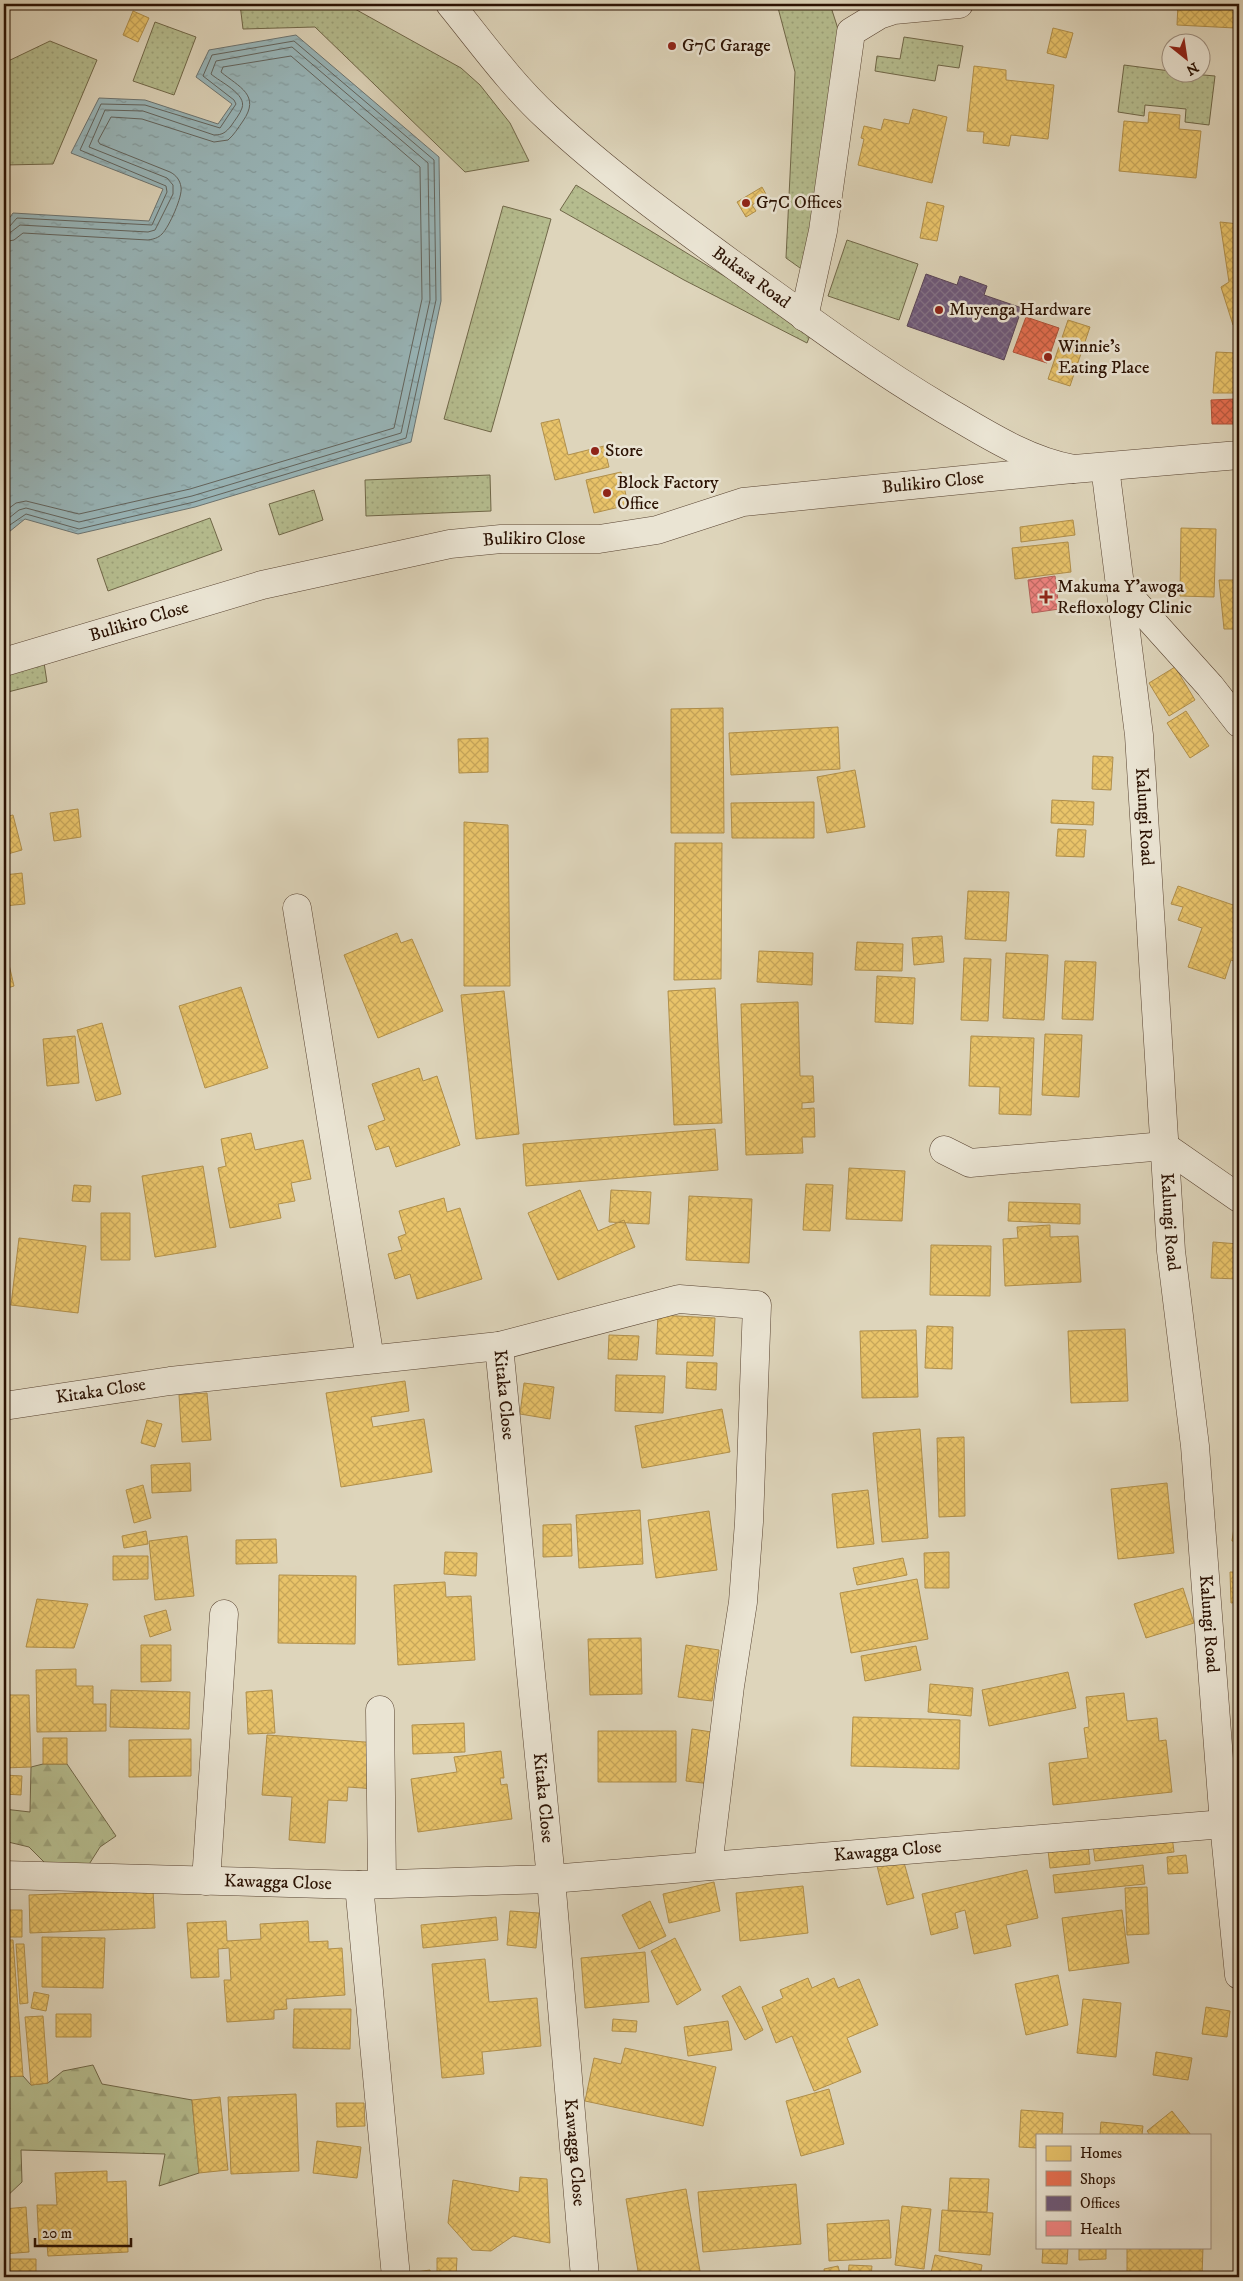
<svg xmlns="http://www.w3.org/2000/svg" width="1243" height="2281" font-family="'IM FELL DW Pica',serif">
<style>
.green{fill:url(#green-dots);stroke:#706748}
.forest{fill:url(#forest-firs);stroke:#706748}
.water{fill:url(#water-ripples);stroke:#6c7471}
.homes{fill:url(#homes-cross-hatch);stroke:#b08f4b}
.shops{fill:url(#shops-cross-hatch);stroke:#af533a}
.offices{fill:url(#offices-cross-hatch);stroke:#594456}
.health{fill:url(#health-cross-hatch);stroke:#b6625c}
.lines{fill:none;stroke-linecap:round;stroke-linejoin:round}
.shore{stroke:#62645e;stroke-width:1}
.minor-casing{stroke:#584331;stroke-width:29}
.tertiary-casing{stroke:#584331;stroke-width:29}
.minor{stroke:#eae4d3;stroke-width:28}
.tertiary{stroke:#eae4d3;stroke-width:28}
.poi-dot{fill:#8f2418;stroke:#eae4d3;stroke-width:2}
.labels{text-anchor:middle;dominant-baseline:central;stroke-width:5;stroke-linejoin:round;paint-order:stroke}
.poi-label{font-size:18px;fill:#2b1203;stroke:#eae4d3;text-anchor:start}
.street-label{font-size:18px;fill:#2b1203;stroke:#eae4d3}
</style>
<defs>
<pattern id="green-dots" width="8" height="8" patternUnits="userSpaceOnUse" patternTransform="scale(1.25)"><rect width="8" height="8" fill="#b5bc8e"/><path d="M2 2h.1M6 6h.1" fill="none" stroke="#9ca179" stroke-width="1.8" stroke-linecap="round"/></pattern>
<pattern id="forest-firs" width="22" height="20" patternUnits="userSpaceOnUse" patternTransform="scale(1.25)"><rect width="22" height="20" fill="#b5bc8e"/><path d="M5 1l3.5 6h-7zM16 11l3.5 6h-7z" fill="#9ca179"/></pattern>
<pattern id="water-ripples" width="26" height="14" patternUnits="userSpaceOnUse" patternTransform="scale(1.25)"><rect width="26" height="14" fill="#98b6ba"/><path d="M2 4q2-2 4 0t4 0M15 11q2-2 4 0t4 0" fill="none" stroke="#839b9e"/></pattern>
<pattern id="homes-cross-hatch" width="8" height="8" patternUnits="userSpaceOnUse" patternTransform="scale(1.25)"><rect width="8" height="8" fill="#e9c46a"/><path d="M0 0l8 8M0 8l8-8" fill="none" stroke="#c8a75a"/></pattern>
<pattern id="shops-cross-hatch" width="8" height="8" patternUnits="userSpaceOnUse" patternTransform="scale(1.25)"><rect width="8" height="8" fill="#e76f51"/><path d="M0 0l8 8M0 8l8-8" fill="none" stroke="#bb5a41"/></pattern>
<pattern id="offices-cross-hatch" width="8" height="8" patternUnits="userSpaceOnUse" patternTransform="scale(1.25)"><rect width="8" height="8" fill="#6d597a"/><path d="M0 0l8 8M0 8l8-8" fill="none" stroke="#827188"/></pattern>
<pattern id="health-cross-hatch" width="8" height="8" patternUnits="userSpaceOnUse" patternTransform="scale(1.25)"><rect width="8" height="8" fill="#f28482"/><path d="M0 0l8 8M0 8l8-8" fill="none" stroke="#c46b68"/></pattern>
</defs>
<rect width="100%" height="100%" fill="#ded5bb"/>
<filter id="stains"><feTurbulence type="fractalNoise" baseFrequency=".004" numOctaves="4"/><feColorMatrix values="0 0 0 0 .2 0 0 0 0 .09 0 0 0 0 .02 0 0 0 .5 -.17"/></filter>
<radialGradient id="worn" r=".72"><stop offset=".6" stop-color="#630" stop-opacity="0"/><stop offset="1" stop-color="#630" stop-opacity=".3"/></radialGradient>
<!-- green -->
<path class="green" d="M240,4H346L461,68L480,85L510,123L529,161L465,172L315,27L243,29Z
M777,4H830L839,32L807,273L786,258L795,72Z
M155,22L196,37L174,95L133,81Z
M904,37L963,46L959,68L938,65L935,81L875,71L877,56L900,59Z
M50,41L97,60L53,164L4,165V63Z
M1124,65L1170,71V72L1215,76L1209,125L1185,122L1186,109L1145,105L1144,116L1118,112Z
M576,185L812,330L807,343L684,280L560,210Z
M503,206L551,219L491,432L444,419Z
M847,240L918,264L899,320L828,296Z
M490,475L491,511L366,516L365,480Z
M314,490L323,520L279,535L269,504Z
M210,518L222,550L108,591L97,559Z
M43,656L47,682L4,693V672Z"/>
<!-- forest -->
<path class="forest" d="M43,1764H67L116,1836L100,1847L81,1877L58,1876L29,1847L4,1841V1809L30,1812L31,1767Z
M93,2065L102,2084L192,2100L199,2173L159,2186L165,2154L21,2150L22,2182L4,2199V2077L23,2076L31,2085L48,2083L63,2071Z"/>
<!-- water -->
<path class="water" d="M296,35L439,157L441,301L411,442L195,507L78,534L25,519L4,536V225L13,213L149,221L163,189L71,153L99,98L145,100L218,124L232,104L196,77L209,50Z"/>
<!-- homes -->
<path class="homes" d="M1178,4H1236L1235,28L1177,25Z
M133,11L149,18L138,42L123,35Z
M1053,28L1073,33L1066,58L1047,53Z
M974,66L1006,70V80L1054,85L1048,139L1011,135L1009,146L983,143L984,132L967,131Z
M913,109L947,117L932,183L858,165L864,139L861,138L864,126L881,130L884,119L909,124Z
M1149,112L1180,115L1179,129L1201,131L1196,178L1119,171L1124,121L1148,123Z
M762,187L767,196L752,205L756,211L746,217L737,202Z
M927,202L944,206L937,241L920,238Z
M1220,222L1239,224V324L1233,325L1221,287L1229,282Z
M1068,320L1090,327L1070,386L1048,379Z
M1216,352L1236,353L1234,393H1213Z
M559,419L568,455L604,446L609,467L555,480L541,423Z
M621,472L628,505L594,513L586,480Z
M1073,520L1075,535L1021,542L1020,527Z
M1181,528L1216,529L1214,597L1180,596Z
M1068,542L1071,572L1015,579L1012,548Z
M1219,580H1239V629H1224Z
M1175,667L1195,700L1169,716L1149,683Z
M723,708L724,833H671V709Z
M1186,711L1209,746L1190,758L1167,723Z
M838,727L840,769L731,775L729,733Z
M488,738V772L459,773L458,739Z
M1093,756L1113,757L1111,790L1092,789Z
M855,770L865,827L827,833L817,777Z
M1052,800L1094,802L1093,825L1051,823Z
M814,802V838H732L731,803Z
M78,809L81,837L54,841L50,813Z
M13,815L22,850L4,855V817Z
M464,822L508,825L510,986H464Z
M1058,829L1086,830L1084,857L1056,856Z
M675,843H722L721,979L674,980Z
M22,873L25,904L4,906V875Z
M1178,886L1239,907V963L1231,960L1225,979L1188,967L1202,928L1178,920L1183,907L1171,904Z
M968,891L1009,892L1006,941L965,939Z
M397,933L401,943L412,939L443,1011L378,1038L344,955Z
M942,936L944,962L914,965L912,938Z
M857,942L903,944L902,971L855,970Z
M4,943L14,986L4,989Z
M759,951L813,953L812,985L757,982Z
M1006,953L1048,955L1044,1020L1003,1018Z
M964,958L991,959L988,1021L961,1020Z
M1065,961L1096,962L1093,1020L1062,1019Z
M877,976L915,978L913,1024L875,1022Z
M241,987L268,1068L205,1088L179,1006Z
M715,988L722,1123L674,1125L668,991Z
M504,991L519,1134L476,1139L461,995Z
M798,1002L800,1076H813L814,1102L802,1103V1109L814,1108L815,1137H802L803,1153L746,1155L741,1004Z
M102,1023L121,1094L96,1101L77,1030Z
M1045,1034L1082,1035L1079,1097L1042,1095Z
M75,1036L79,1083L47,1086L43,1039Z
M971,1036L1034,1038L1031,1115L999,1114L1000,1087L969,1086Z
M419,1068L423,1081L437,1076L460,1145L396,1167L389,1146L376,1150L368,1126L385,1120L372,1084Z
M715,1129L718,1170L526,1186L523,1144Z
M251,1133L255,1150L303,1140L311,1179L291,1183L295,1201L278,1204L281,1218L230,1228L218,1168L226,1166L221,1139Z
M203,1166L216,1247L155,1257L142,1176Z
M849,1168L905,1171L902,1221L846,1219Z
M806,1184L833,1185L830,1231L803,1230Z
M74,1185L91,1186L90,1202L72,1201Z
M580,1190L598,1231L624,1220L635,1247L558,1280L528,1213Z
M611,1190L651,1192L649,1224L609,1222Z
M689,1196L752,1199L749,1263L686,1260Z
M444,1198L447,1212L460,1208L482,1279L417,1299L410,1274L395,1279L388,1254L402,1250L398,1237L406,1234L399,1211Z
M1009,1202L1080,1204V1224L1008,1221Z
M101,1213H130V1260H101Z
M1050,1225V1237L1078,1236L1081,1282L1005,1286L1003,1239L1018,1238L1017,1227Z
M19,1238L86,1246L78,1313L11,1305Z
M1213,1242L1239,1244V1279L1211,1278Z
M931,1245L991,1246L990,1296L930,1295Z
M658,1315L715,1318L713,1356L656,1354Z
M927,1326L953,1327L952,1369L925,1368Z
M1125,1329L1128,1401L1071,1403L1068,1331Z
M916,1330L918,1397L862,1398L860,1331Z
M609,1335L639,1336L637,1360L608,1359Z
M687,1362L717,1363L716,1390L686,1388Z
M616,1375L665,1376L663,1413L615,1411Z
M405,1381L409,1411L371,1417L373,1427L424,1419L432,1472L341,1487L326,1393Z
M524,1383L554,1387L550,1419L520,1414Z
M207,1393L211,1440L182,1442L179,1395Z
M722,1409L730,1452L642,1468L635,1426Z
M147,1420L162,1424L155,1447L141,1443Z
M920,1429L928,1538L882,1542L873,1433Z
M964,1437L965,1516L939,1517L937,1438Z
M190,1463L191,1491L152,1493L151,1465Z
M1167,1483L1174,1553L1118,1559L1111,1489Z
M143,1485L151,1518L134,1523L126,1490Z
M868,1490L874,1544L837,1548L832,1494Z
M640,1510L643,1564L579,1568L576,1515Z
M709,1511L717,1570L656,1578L648,1520Z
M1236,1515L1239,1516V1542L1232,1541Z
M571,1524L572,1556L543,1557V1525Z
M146,1531L148,1544L124,1548L122,1536Z
M187,1536L194,1596L155,1600L149,1541Z
M276,1539L277,1563L236,1564V1540Z
M445,1552L477,1553L476,1576L444,1574Z
M949,1552V1588H925L924,1553Z
M113,1556H148V1579L113,1580Z
M903,1558L907,1575L857,1585L853,1568Z
M1230,1572H1239V1602L1231,1603Z
M279,1575L356,1576L355,1644L278,1643Z
M917,1579L928,1639L851,1653L840,1593Z
M445,1582L446,1597L471,1596L475,1660L398,1665L394,1585Z
M1183,1588L1194,1623L1146,1638L1134,1604Z
M37,1599L88,1604L74,1648L26,1647Z
M166,1610L171,1630L150,1637L144,1616Z
M641,1638L642,1694L590,1695L588,1639Z
M141,1645H171V1681L141,1682Z
M686,1645L719,1650L712,1701L678,1697Z
M916,1646L921,1670L865,1681L861,1656Z
M76,1669V1686H93V1704H106V1731L37,1732L36,1670Z
M1068,1672L1076,1708L989,1726L982,1690Z
M930,1684L973,1688L971,1716L928,1712Z
M111,1690L190,1692L189,1729L110,1727Z
M272,1690L275,1733L248,1734L246,1692Z
M1124,1693L1127,1721L1157,1718L1159,1741L1166,1740L1172,1792L1053,1805L1049,1763L1088,1758L1084,1728L1089,1727L1086,1697Z
M4,1695H29L31,1767L4,1768Z
M853,1717L960,1720L959,1769L851,1766Z
M464,1723L465,1752L413,1754L412,1725Z
M692,1729L718,1733L711,1784L686,1781Z
M598,1731H676V1782H598Z
M267,1735L379,1743L376,1789L348,1787L347,1801L328,1800L325,1843L289,1840L292,1797L262,1795Z
M43,1738H67V1764H43Z
M191,1739V1776L129,1777V1740Z
M501,1751L504,1778H500L501,1785L507,1784L512,1819L418,1832L411,1779L457,1772L454,1757Z
M4,1775L22,1776L21,1795L4,1794Z
M1172,1836L1174,1852L1095,1861L1093,1845Z
M1088,1846L1090,1864L1050,1868L1048,1850Z
M1186,1855L1188,1873L1168,1874L1167,1857Z
M903,1859L914,1898L887,1905L877,1866Z
M1143,1865L1145,1884L1055,1893L1053,1875Z
M1027,1870L1038,1918L1006,1925L1011,1946L974,1954L965,1910L955,1913L958,1928L931,1935L922,1894Z
M714,1882L720,1911L669,1923L663,1894Z
M803,1886L808,1933L740,1941L736,1893Z
M1147,1887L1149,1934L1127,1935L1125,1888Z
M153,1890L155,1928L30,1933L29,1895Z
M650,1901L666,1936L639,1949L622,1915Z
M5,1910H22V1937H5Z
M1122,1910L1129,1963L1069,1971L1062,1918Z
M510,1911L539,1913L536,1948L507,1945Z
M496,1917L498,1940L423,1948L421,1925Z
M226,1921L227,1941L261,1939L260,1924L308,1921L309,1942L328,1941V1949L342,1948L345,1995L286,1999L287,2009L274,2010V2019L227,2022L224,1980H231L229,1948L218,1949L219,1977L191,1978L187,1923Z
M42,1937L105,1938L103,1988L42,1987Z
M675,1938L701,1990L677,2005L651,1951Z
M4,1940H13L23,2076L4,2077Z
M16,1944H24L28,2003L20,2004Z
M645,1952L649,2002L585,2008L581,1958Z
M485,1959L489,2002L537,1998L541,2046L482,2052L484,2074L442,2078L432,1964Z
M1058,1975L1068,2025L1026,2035L1015,1984Z
M808,1978L812,1988L834,1978L838,1988L859,1979L878,2025L847,2038L861,2072L814,2091L792,2036L776,2043L762,2007L783,1998L780,1990Z
M740,1986L763,2030L745,2040L722,1996Z
M34,1992L49,1995L46,2011L31,2008Z
M1083,1999L1121,2003L1116,2057L1077,2053Z
M1206,2007L1230,2011L1227,2037L1202,2034Z
M294,2009H351L350,2049L293,2048Z
M56,2014H91V2037H56Z
M43,2016L48,2083L31,2085L25,2017Z
M613,2019L637,2021L636,2032L612,2031Z
M728,2021L732,2050L688,2056L684,2027Z
M625,2048L716,2067L703,2126L585,2101L594,2058L621,2064Z
M1156,2052L1192,2058L1188,2080L1153,2075Z
M829,2089L844,2144L801,2156L786,2101Z
M296,2094L299,2171L231,2174L228,2097Z
M220,2097L228,2170L199,2173L192,2100Z
M336,2103H364L365,2126L337,2127Z
M1021,2110L1063,2113L1062,2135H1037V2148L1019,2147Z
M1172,2111L1191,2135H1150L1147,2131Z
M1101,2122L1143,2126L1142,2135H1100Z
M317,2141L361,2147L357,2178L313,2173Z
M107,2171V2182L126,2181L128,2252L48,2256L47,2244L39,2245L37,2205H57L55,2173Z
M520,2177L547,2179L550,2243L513,2236L491,2251L472,2250L448,2223L453,2180L519,2192Z
M950,2178L989,2179L987,2212L948,2211Z
M796,2184L801,2244L703,2252L698,2192Z
M686,2189L701,2277H639L626,2199Z
M902,2206L931,2209L924,2269L895,2265Z
M26,2207L29,2252L4,2254V2209Z
M942,2210L993,2213L990,2255L939,2251Z
M889,2220L891,2258L829,2261L827,2224Z
M1043,2247H1068L1067,2264L1042,2263Z
M1079,2247H1106V2259L1079,2260Z
M1127,2247H1203L1202,2277H1152V2272H1127Z
M935,2255L982,2265L980,2277H930Z
M437,2258H457L456,2277H437Z
M4,2259H36V2277H4Z
M849,2265L872,2266L871,2277H848Z
M838,2266L841,2277H825L824,2269Z
M430,2270L431,2277H410L409,2273Z
M165,2273V2277H152V2274Z"/>
<!-- shops -->
<path class="shops" d="M1026,317L1059,328L1047,363L1013,352Z
M1235,399L1236,424H1212L1211,400Z"/>
<!-- offices -->
<path class="offices" d="M926,274L957,285L960,276L987,286L984,295L1022,308L1004,360L907,326Z"/>
<!-- health -->
<path class="health" d="M1055,576L1059,609L1032,613L1028,580Z"/>
<g class="lines">
<!-- shore -->
<path class="shore" d="M4,228L9,227L17,218L152,225L167,192L166,186L80,150L101,104L145,105L220,128L236,104L234,100L203,76L212,55L294,41L434,160L436,300L406,438L194,502L79,529L26,514L4,529
M4,234L11,232L20,225L148,232L155,230L173,194V185L167,178L89,147L105,110L143,111L214,135C223,135 226,132 231,126C235,120 240,114 242,108C247,94 220,82 211,74L216,61L292,47L428,163L430,300L401,433L192,496L79,522L26,508L19,510L4,522
M4,242L14,240L23,233L148,240C154,239 158,238 162,234C169,227 183,196 181,187C180,180 176,175 170,172L100,144L98,141L111,117L142,119L214,142L228,140C234,135 238,128 243,121C261,95 239,87 221,72L223,67L291,56L420,167L422,299L394,428L190,489L79,514L26,501L16,503L4,512"/>
<defs>
<g id="minor">
<path d="M804,317L823,231L851,32L879,15L894,10L959,4"/>
<path d="M1121,587L1210,686L1239,723"/>
<path id="s1" d="M4,662L262,585L450,544L501,539H599L657,530L743,502L1072,469"/>
<path d="M297,908L370,1359"/>
<path d="M944,1150L970,1163L1164,1146L1239,1198"/>
<path id="s2" d="M499,1346L551,1879L585,2277"/>
<path id="s3" d="M4,1406L170,1381L499,1346L679,1299L757,1305L749,1522L743,1602L730,1686L708,1866"/>
<path d="M380,1710L382,1883"/>
<path id="s4" d="M4,1875L359,1885L551,1879L1224,1824L1239,1840"/>
<path d="M206,1881L224,1614"/>
<path d="M359,1885L396,2277"/>
</g>
<g id="tertiary">
<path id="s5" d="M450,4C481,42 511,84 548,118C608,174 676,223 743,272C808,319 873,367 942,408C983,432 1027,461 1074,469L1239,455"/>
<path id="s6" d="M1105,467L1139,735L1171,1251L1195,1446L1224,1824L1239,1975"/>
</g>
</defs>
<!-- minor casing -->
<use href="#minor" class="minor-casing"/>
<!-- tertiary casing -->
<use href="#tertiary" class="tertiary-casing"/>
<!-- minor -->
<use href="#minor" class="minor"/>
<!-- tertiary -->
<use href="#tertiary" class="tertiary"/>
</g>
<!-- markers -->
<g class="poi-dot">
<circle cx="672" cy="46" r="5"/>
<circle cx="746" cy="203" r="5"/>
<circle cx="939" cy="310" r="5"/>
<circle cx="1048" cy="357" r="5"/>
<circle cx="595" cy="451" r="5"/>
<circle cx="607" cy="493" r="5"/>
<path d="M1043.5 589.5h5v5h5v5h-5v5h-5v-5h-5v-5h5z"/>
</g>
<g class="labels">
<!-- poi labels -->
<g class="poi-label">
<text x="682" y="46">G7C Garage</text>
<text x="756" y="203">G7C Offices</text>
<text x="949" y="310">Muyenga Hardware</text>
<text x="1058" y="347">Winnie's<tspan x="1058" dy="21">Eating Place</tspan></text>
<text x="605" y="451">Store</text>
<text x="617" y="483">Block Factory<tspan x="617" dy="21">Office</tspan></text>
<text x="1057" y="587">Makuma Y'awoga<tspan x="1057" dy="21">Refloxology Clinic</tspan></text>
</g>
<!-- street labels -->
<g class="street-label">
<text stroke="none"><textPath href="#s5" startOffset="409">Bukasa Road</textPath></text>
<text stroke="none"><textPath href="#s1" startOffset="951">Bulikiro Close</textPath></text>
<text stroke="none"><textPath href="#s1" startOffset="546">Bulikiro Close</textPath></text>
<text stroke="none"><textPath href="#s1" startOffset="141">Bulikiro Close</textPath></text>
<text stroke="none"><textPath href="#s6" startOffset="352">Kalungi Road</textPath></text>
<text stroke="none"><textPath href="#s6" startOffset="758">Kalungi Road</textPath></text>
<text stroke="none"><textPath href="#s3" startOffset="98">Kitaka Close</textPath></text>
<text stroke="none"><textPath href="#s2" startOffset="49">Kitaka Close</textPath></text>
<text stroke="none"><textPath href="#s6" startOffset="1162">Kalungi Road</textPath></text>
<text stroke="none"><textPath href="#s2" startOffset="454">Kitaka Close</textPath></text>
<text stroke="none"><textPath href="#s4" startOffset="885">Kawagga Close</textPath></text>
<text stroke="none"><textPath href="#s4" startOffset="274">Kawagga Close</textPath></text>
<text stroke="none"><textPath href="#s2" startOffset="810">Kawagga Close</textPath></text>
</g>
</g>
<!-- margin -->
<rect width="1243" height="2281" fill="none" stroke="#ded5bb" stroke-width="20"/>
<rect x="5" y="5" width="1233" height="2271" fill="none" stroke="#2b1203" stroke-width="2.5"/>
<rect x="10" y="10" width="1223" height="2261" fill="none" stroke="#2b1203"/>
<!-- legend -->
<rect x="1036" y="2134" width="175" height="115" fill="#eae4d3" stroke="#9e9080"/>
<rect x="1046" y="2146" width="25" height="15" fill="#e9c46a" stroke="#9e9080"/>
<text x="1080" y="2158" font-size="15" fill="#2b1203">Homes</text>
<rect x="1046" y="2171" width="25" height="15" fill="#e76f51" stroke="#9e9080"/>
<text x="1080" y="2184" font-size="15" fill="#2b1203">Shops</text>
<rect x="1046" y="2196" width="25" height="15" fill="#6d597a" stroke="#9e9080"/>
<text x="1080" y="2208" font-size="15" fill="#2b1203">Offices</text>
<rect x="1046" y="2221" width="25" height="15" fill="#f28482" stroke="#9e9080"/>
<text x="1080" y="2234" font-size="15" fill="#2b1203">Health</text>
<!-- north arrow -->
<g transform="translate(1186 58) rotate(150)"><circle r="24" fill="#eae4d3" stroke="#9e9080"/>
<path d="M0-4L9 19L0 12L-9 19Z" fill="#8f2418"/>
<text y="-8" font-size="14" font-weight="bold" text-anchor="middle" fill="#2b1203">N</text>
</g>
<!-- scale -->
<path d="M35 2238v8h96v-8" fill="none" stroke="#2b1203" stroke-width="2.5"/>
<text x="42" y="2238" font-size="15" fill="#2b1203" stroke="#eae4d3" stroke-width="4" paint-order="stroke">20 m</text>
<rect width="100%" height="100%" filter="url(#stains)"/>
<rect width="100%" height="100%" fill="url(#worn)"/>
</svg>
